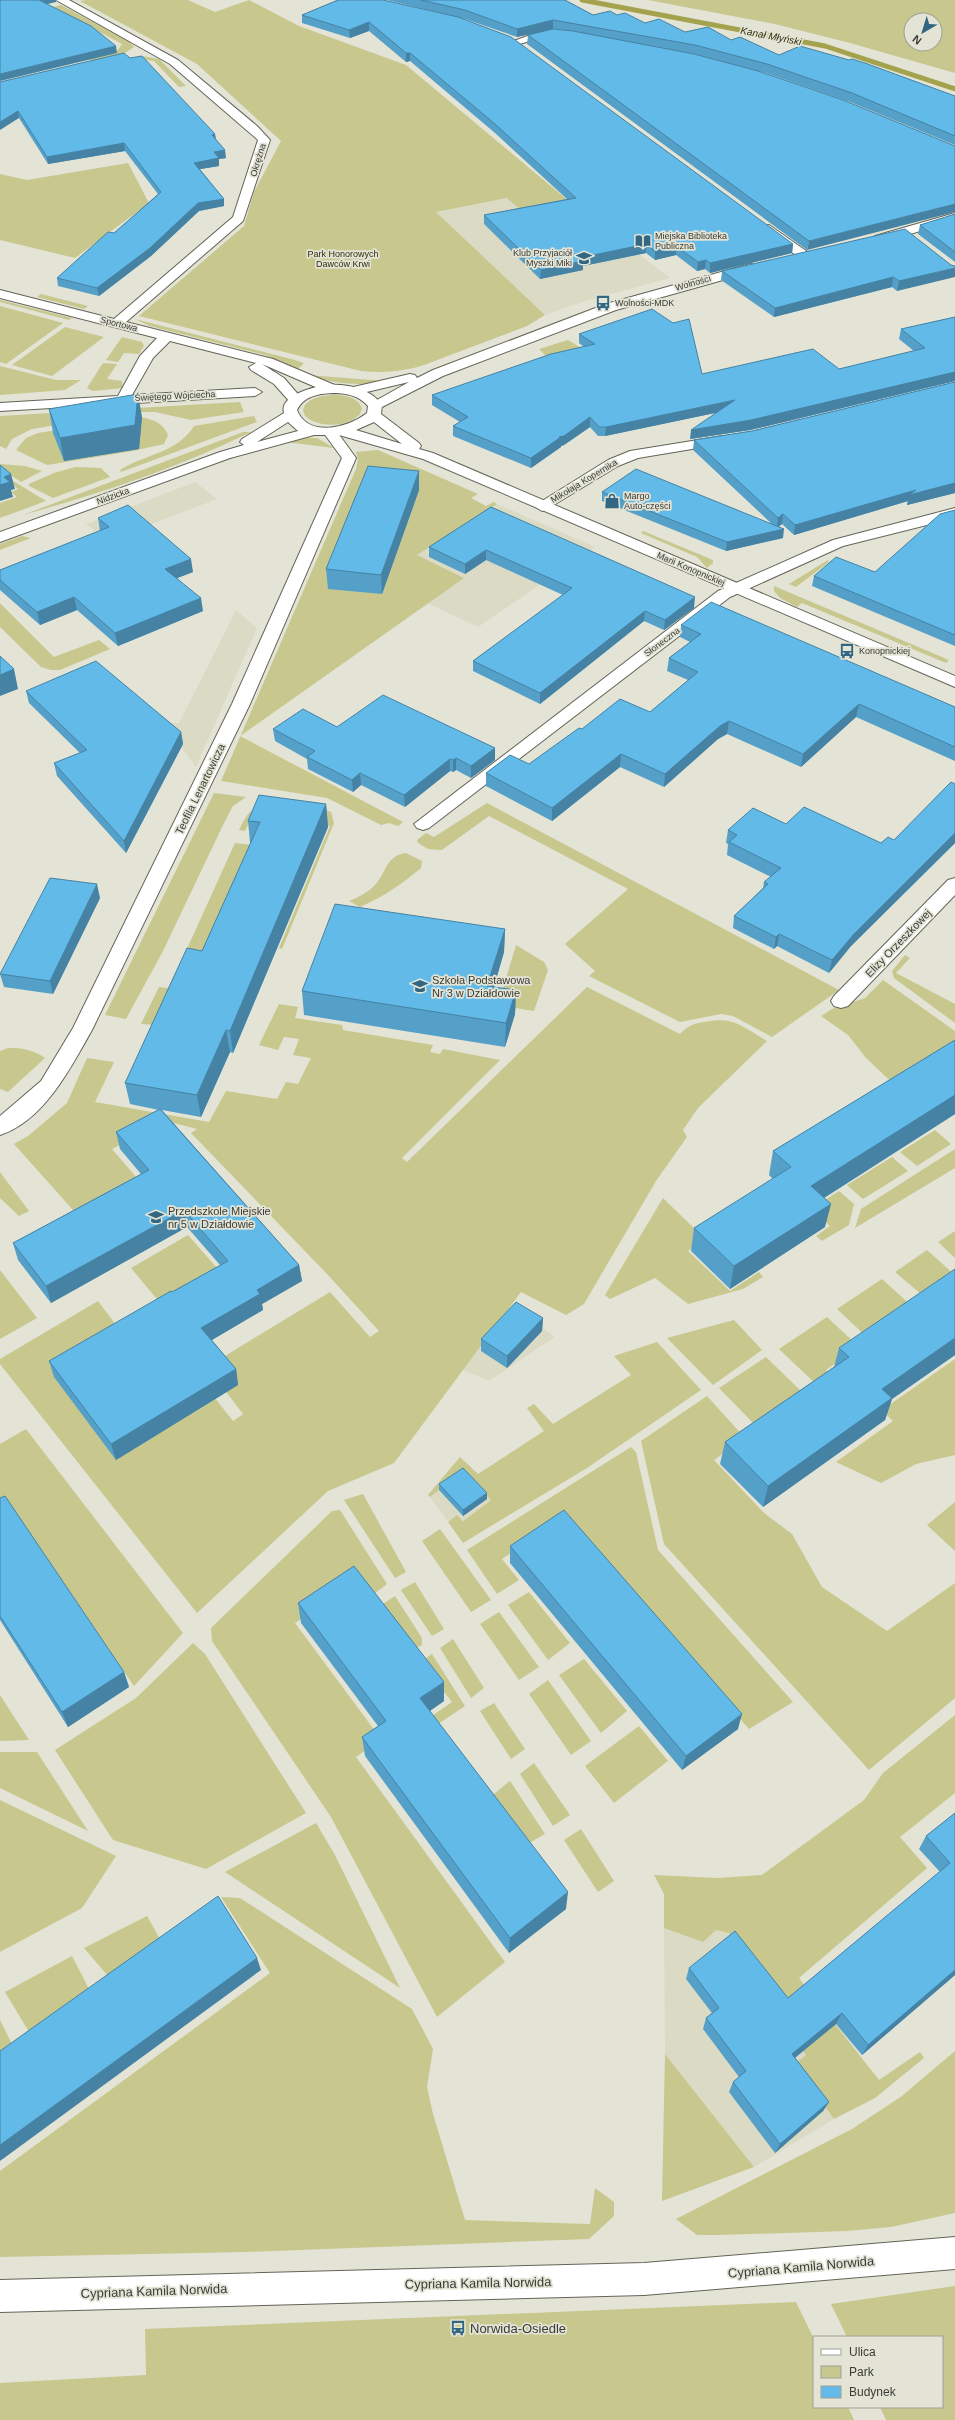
<svg xmlns="http://www.w3.org/2000/svg" width="955" height="2420" font-family="Helvetica,sans-serif">
<style>
.built{fill:#dadac5}
.green{fill:#c7c78e;fill-rule:evenodd}
.lines{fill:none;stroke-linecap:round;stroke-linejoin:round}
.stream{stroke:#a4a24d;stroke-width:5}
.street-casing{stroke:#636458;stroke-width:2}
.secondary-casing{stroke:#636458;stroke-width:2}
.street{fill:#fff;fill-rule:evenodd}
.secondary{fill:#fff;fill-rule:evenodd}
.wall{fill:#54a0c8}
.shaded-wall{fill:#4582a3}
.building{fill:#62bae9;stroke:#4582a3}
.labels{text-anchor:middle;dominant-baseline:central;stroke-width:3.5;stroke-linejoin:round;paint-order:stroke}
.far-street-label{font-size:9px;fill:#3b3b36;stroke:#e3e4d6}
.far-poi-label{font-size:9px;fill:#3b3b36;stroke:#e3e4d6;text-anchor:start}
.far-park-label{font-size:9px;fill:#2e2d07;stroke:#e3e4d6}
.far-water-label{font-size:10px;font-style:italic;fill:#33320d;stroke:#e3e4d6}
.street-label{font-size:11px;fill:#3b3b36;stroke:#e3e4d6}
.poi-label{font-size:11px;fill:#3b3b36;stroke:#e3e4d6;text-anchor:start}
.near-street-label{font-size:13px;fill:#3b3b36;stroke:#e3e4d6}
.near-poi-label{font-size:13px;fill:#3b3b36;stroke:#e3e4d6;text-anchor:start}
</style>
<rect width="100%" height="100%" fill="#e3e4d6"/>
<!-- built -->
<path class="built" d="M507,198L523,212L603,227L670,278L582,302L545,315L435,212Z
M195,482L217,499L108,541L86,524Z
M497,504L595,547L478,627L427,603L464,578L416,555Z
M236,610L257,628L196,767L166,727V723H179Z
M511,1305L555,1337L489,1381L463,1370Z
M463,1471L491,1500L462,1521L457,1515L448,1522L430,1497Z
M664,1928L703,1942L716,1930L729,1933L783,1995L769,2007L806,2055L795,2065L834,2119L754,2167L665,2054Z"/>
<!-- green -->
<path class="green" d="M86,0H188L215,12L249,0L299,26L406,65L570,202L523,212L507,198L436,212L545,315L527,326L424,365C402,372 383,373 361,371L139,316L244,226L254,192L281,141L197,64L80,1Z
M648,0H955V73L850,43L775,24ZM911,20H935V44H911Z
M61,5L129,41L134,47L125,53L92,61L87,58L117,51L122,44L53,7Z
M142,56L159,59L186,86L179,87L154,61L138,59Z
M128,163L149,203L75,258L0,240V174L27,180Z
M41,294L88,306L84,309L37,297Z
M0,300L72,318L69,320L0,302Z
M0,306L63,323L6,364L0,362Z
M135,319L295,360L304,363L298,369L265,355L150,326Z
M65,327L104,337L52,376L12,365Z
M122,337L142,342L144,346L139,354L124,353L118,362L106,360Z
M568,340L581,348L546,356L539,349Z
M103,363L117,364L107,379L122,381L123,388L93,391L87,388Z
M0,366L56,380H81L65,390L0,395Z
M307,375L385,381C361,387 330,383 307,375Z
M332,395C343,395 357,396 362,408L360,414C347,428 318,428 305,416L303,410C306,398 321,396 332,395Z
M240,402L244,412L191,420L155,412H135L32,429L12,439L6,449L0,446V416Z
M254,416L257,422L121,472L120,470C147,453 176,454 194,426Z
M141,417C154,420 162,422 168,435L164,444L133,451L47,465L16,450L26,438L38,433Z
M243,432H251C178,468 101,493 23,515Z
M301,438H317L334,448L286,442Z
M378,450L478,494L471,498L486,506L494,502L497,504L417,555L464,578L240,736L403,822L398,826L389,823L381,825L327,798L221,781L356,469L358,460L356,452Z
M0,464L25,466L42,471L21,482L0,468Z
M75,467L101,468L110,477L53,498L29,486V484L54,473Z
M0,473L46,501L0,518V503L17,497L11,492L18,489Z
M643,531L713,560V563L707,568L697,557L641,533Z
M22,536L31,538L0,550V544Z
M828,560L829,562L796,587L789,584Z
M774,586L949,660L946,663L802,603L797,607L780,598L774,591Z
M0,603L54,657L99,640L110,649L60,670H51L41,667L0,627Z
M214,793L246,797L233,806L224,823L163,951L126,1019L105,1015Z
M270,802L318,807L331,812L334,823L282,949L279,948L330,826L253,814L245,831L239,830C248,812 250,809 270,802Z
M487,803L839,990L772,1037L733,1016L721,1014L680,1022L589,976L595,971L565,944L628,889L489,816L442,850L428,849L418,843L417,840L426,833L434,837Z
M235,843L253,845L203,954L186,951Z
M406,853L422,861L421,868C402,884 383,897 360,907L349,901C359,897 369,892 376,884C386,872 387,855 406,853Z
M516,945L544,962L548,970L534,1011L498,1005Z
M905,955L910,958L896,973L955,1004V1023L894,978L892,971Z
M177,970L155,1025L141,1024L159,987L168,988Z
M883,980L955,1031V1056L900,1090L866,1058L848,1035L821,1016L832,1009L865,998Z
M587,987L680,1034C688,1026 692,1024 704,1022C734,1016 741,1026 767,1041L698,1108L683,1130L687,1137L656,1181L584,1304L566,1315L521,1292L394,1463L328,1491L197,1613L0,1364V1359L98,1301L125,1337L154,1321L233,1421L243,1414L207,1367L330,1292L370,1337L379,1331L328,1275L191,1133L197,1129L166,1121L112,1149L143,1185L81,1219L14,1144L28,1136L67,1103L87,1058L114,1062L95,1102L209,1122L226,1091L277,1099L286,1082L298,1084L311,1058L293,1055L299,1039L284,1037L278,1050L259,1045L279,1004L298,1007L295,1018L342,1025L343,1030L433,1045L430,1052L440,1054L443,1049L500,1060L402,1158L407,1162Z
M8,1048C22,1048 32,1049 45,1058L8,1092L0,1089V1051Z
M935,1130L951,1144L917,1166L900,1152Z
M955,1149V1168L855,1228L861,1209Z
M892,1157L908,1171L863,1199L847,1185Z
M0,1172L29,1211L19,1216L0,1198Z
M839,1191L854,1204L849,1225L822,1241L816,1236L830,1226L811,1209Z
M663,1198L705,1239L688,1251L730,1291L759,1272L763,1277L743,1289L688,1304L655,1278L610,1299L605,1295Z
M955,1231V1258L938,1242Z
M188,1235L224,1276L166,1310L131,1268Z
M927,1250L955,1275L928,1300L895,1272Z
M0,1270L37,1318L0,1339Z
M882,1279L915,1309L870,1340L837,1309Z
M827,1317L859,1347L826,1370L833,1378L819,1387L779,1349Z
M734,1320L762,1350L713,1385L667,1338Z
M657,1342L701,1390L587,1468L463,1543L448,1522L457,1515L463,1521L491,1500L463,1471L430,1497L428,1495L460,1457L478,1474L544,1431L527,1408L534,1404L553,1424L631,1375L614,1356Z
M766,1357L806,1396L759,1429L719,1388Z
M955,1359V1455L916,1464L881,1483L836,1462L893,1421L882,1410Z
M707,1396L745,1438L714,1460L764,1513L792,1534L822,1587L887,1631L955,1583V1698L869,1770L664,1544L641,1441Z
M26,1429L183,1633L134,1686L12,1508L0,1515V1444Z
M631,1447L636,1452L658,1550L793,1702L749,1729L566,1517L502,1559L519,1580L497,1594L467,1550Z
M363,1494L406,1572L395,1578L344,1500Z
M955,1502V1551L927,1525Z
M340,1510L387,1584L370,1597L358,1582L295,1623L381,1739L356,1757L505,1962L437,2017L331,1817L212,1641L211,1628L332,1511Z
M440,1529L491,1600L471,1612L422,1541Z
M415,1582L444,1629L432,1636L401,1590Z
M529,1592L570,1643L548,1660L508,1605Z
M395,1596L422,1638V1645L412,1650L378,1607Z
M499,1612L539,1667L519,1680L480,1624Z
M453,1639L484,1688L471,1698L440,1648Z
M193,1643L205,1654L306,1813L206,1869L113,1840L55,1750L136,1698Z
M432,1654L465,1706L435,1726L429,1718L452,1702L420,1662Z
M584,1659L627,1711L601,1733L559,1675Z
M548,1680L591,1741L571,1755L529,1694Z
M0,1695L29,1740L0,1741Z
M494,1703L525,1749L511,1759L480,1711Z
M955,1715V1793L900,1837L927,1868L799,1978L879,2080L920,2052L924,2058L875,2098L834,2119L795,2064L806,2055L769,2006L782,1994L729,1933L716,1930L703,1942L664,1928V1894L654,1875L718,1878L762,1875L864,1800L883,1773Z
M639,1726L668,1761L614,1803L585,1766Z
M0,1752H37L88,1831L0,1788Z
M534,1763L570,1815L553,1826L520,1774Z
M510,1781L545,1834L526,1845L489,1798Z
M0,1800L116,1856L82,1908L0,1952Z
M316,1823L335,1855L400,1988L225,1872Z
M581,1829L614,1881L598,1892L564,1840Z
M221,1897L240,1898L412,2009L433,2049L427,2087L433,2114L465,2220L590,2224L595,2188L614,2202V2216L589,2239L245,2252L0,2257V2171L270,1973Z
M147,1916L160,1939L108,1976L84,1948Z
M72,1956L89,1989L29,2032L5,1992Z
M0,2020L12,2044L0,2052Z
M955,2051V2213L891,2227L847,2231L719,2235H697L676,2219L852,2129L902,2096Z
M665,2054L754,2167L662,2201Z
M955,2286V2420H886L880,2407H942V2337H847L831,2304Z
M796,2302L814,2339V2407H848L854,2420H0V2383L146,2375L145,2329Z"/>
<g class="lines">
<!-- stream -->
<path class="stream" d="M582,0L825,46L955,89"/>
<defs>
<path id="street" d="M56,0H69L178,60L257,126L270,140L243,221L126,322L273,359L337,386L339,389L337,392H327L262,364L284,378L303,400L296,404L291,403L274,384L251,370L249,367L256,363L170,341L153,358L132,395L255,388L262,392L255,396L0,411V403L118,396L140,356L157,338L0,298V290L114,319L233,217L258,140L170,64Z
M557,31L561,32V36L537,39L516,45L511,42L536,33Z
M955,213V221L879,243L873,239L875,236Z
M769,225L809,253L811,256L809,259H801L765,232L763,229L765,226Z
M750,264L755,265L756,268L755,271L616,310L443,376L380,408L375,409L368,405L409,382L354,395L347,391L349,388L410,374L415,375L417,378L433,370L606,304Z
M330,428L335,429L356,458L250,704L92,1030C71,1067 44,1121 0,1135V1116L41,1081L73,1028L232,704L342,458L323,432Z
M723,436L730,440L728,443L638,458L618,466L547,509L542,511L534,506L608,460L630,451Z
M955,508V518L843,546L730,597L429,828L423,830L417,828L414,824L718,591L833,540Z
M955,878V895L848,1006L841,1008L834,1006L831,1001L834,996L948,880Z
M955,2237V2269L644,2295L0,2312V2280L644,2263Z"/>
<path id="secondary" d="M326,385C346,384 369,387 382,405L381,414L419,443L421,446L419,449L433,453L955,676V687L423,459L339,435H314L230,458L0,542V532L220,452L244,445L240,442L242,439L284,413C279,395 314,387 326,385ZM332,393C346,393 358,395 368,406L367,413C348,428 308,438 297,410C304,396 318,394 332,393ZM288,422L298,431L257,442ZM374,422L402,444L356,430Z"/>
</defs>
<!-- street casing -->
<use href="#street" class="street-casing"/>
<!-- secondary casing -->
<use href="#secondary" class="secondary-casing"/>
<!-- street -->
<use href="#street" class="street"/>
<!-- secondary -->
<use href="#secondary" class="secondary"/>
</g>
<!-- wall -->
<path class="wall" d="M338,0L793,244L792,253L710,273L705,269L697,271L676,255L655,260L646,253L583,266V270L540,279L484,224V215L567,199L495,133L410,61L406,62L369,31L350,38L302,23V15Z
M387,0H565L593,15H617L645,23L685,32L731,40L779,55L955,96V145L850,102L766,73L694,54L642,44L843,100L807,250L527,44L528,35L563,30L553,29L517,37L465,19Z
M0,82L215,134L216,140L226,158L219,159V166L200,169L224,199V206L199,211L151,256L99,296L58,286L57,278L114,233L158,194L125,151L48,164L19,118Z
M955,214V262L918,234L920,225Z
M951,265L897,291L892,287L774,317L721,280L722,271Z
M955,317V381L750,430L690,439L715,413L605,436H598L590,427L564,445L561,446V447L531,468L453,436V426L460,422L432,405V395L584,347L579,343V334L702,374L839,369L914,351L899,339L901,329Z
M955,382V493L907,505L908,501L794,535L782,524L779,526L783,538L726,551L602,501V492L772,524L693,450L694,440L752,431Z
M49,409L142,417L139,449L64,461L53,433Z
M419,471V490L382,594L328,589L326,569Z
M491,507L694,608L664,630L644,621L540,704L473,671V661L563,595L486,560L465,574L429,557V547Z
M955,510V646L812,586L814,576L875,572Z
M98,518L193,572L177,578L203,611L118,646L77,610L40,625L0,590V570L100,531Z
M681,625L955,707V761L856,717L801,767L727,734L718,739L664,787L620,767L552,821L486,786V773L529,764L582,729L650,712L688,680L667,671L669,658L690,642L680,637Z
M26,691L181,732L183,744L126,853L57,776L54,763L80,753L29,703Z
M337,727L495,748V760L471,778L456,770L453,772L450,771L405,807L361,785L353,792L308,769L307,759L275,741L273,729Z
M955,784V843L851,946L829,973L777,946L774,949L733,928L734,916L763,888L764,882L771,877L727,855L728,844L726,843L728,830L786,824L881,843L894,840Z
M326,804L328,827L233,1053L230,1052L201,1117L162,1110L299,1265L302,1281L262,1304L263,1310L212,1340L236,1369L238,1385L116,1460L54,1377L49,1361L220,1265L187,1227L51,1303L18,1260L13,1243L141,1174L120,1149L116,1132L159,1110L130,1104L125,1083L202,951L251,843H250L248,821Z
M100,898L53,994L4,987L0,974Z
M505,929L504,952L494,987L516,990L515,1014L505,1047L304,1015L302,991Z
M955,1040V1114L824,1198L825,1227L730,1289L691,1251L694,1228L773,1179L769,1175L773,1151Z
M543,1318L542,1331L507,1368L481,1351V1339Z
M839,1348L955,1355L892,1399L885,1420L763,1507L720,1464L725,1442L834,1367Z
M439,1484L487,1499L463,1516L439,1490Z
M0,1498L124,1672L129,1687L68,1727L0,1620Z
M510,1546L738,1729L682,1770L510,1563Z
M298,1603L444,1701L430,1711L566,1909L509,1953L365,1756L362,1737L378,1726L301,1623Z
M955,1813V1975L862,2055L836,2024L795,2058L829,2102L823,2111L775,2153L729,2092L733,2082L739,2077L703,2029L706,2018L712,2013L686,1979L689,1968L788,1998L940,1872L919,1849L926,1836Z"/>
<!-- shaded-wall -->
<path class="shaded-wall" d="M38,0H56V2L39,6Z
M553,20V29L517,37V29Z
M369,22V31L350,38L349,30Z
M116,46L117,53L0,81V74Z
M406,53H410V61L406,62Z
M18,111L19,118L0,130V122Z
M215,134L216,141L212,135Z
M124,143L125,151L48,164L47,157Z
M225,150L226,158L219,159V166L195,170L194,163L214,152Z
M224,199V206L199,211L151,256L99,296L97,288L198,203Z
M955,204V212L807,250L809,241Z
M646,244V253L583,266V270L540,279L541,270L579,258Z
M793,244L792,253L710,273V263Z
M676,246V255L655,260V251Z
M706,260L705,269L697,271L698,262Z
M955,268V277L897,291L899,281Z
M893,277L892,287L774,317L775,308Z
M955,372V381L750,430L690,439L691,430Z
M138,394L142,417L139,449L64,461L60,438Z
M735,400L734,409L605,436L606,427Z
M590,417V427L564,445L561,446V447L531,468V458L559,437Z
M419,471V490L382,594L381,575Z
M11,474L15,489L11,490L13,497L0,501V485L4,477Z
M955,483V493L907,505L908,501L794,535L795,525L916,490Z
M783,514L782,524L777,528L778,518Z
M784,529L783,538L726,551L727,542Z
M486,550V560L465,574V564Z
M191,559L193,572L167,582L165,569Z
M74,597L77,610L40,625L37,612Z
M695,597L694,608L664,630L665,620Z
M201,598L203,611L118,646L115,633Z
M645,611L644,621L540,704V693Z
M14,669L18,689L0,696V675Z
M859,704L856,717L801,767L803,754Z
M729,721L727,734L718,739L664,787L665,774L720,726Z
M181,732L183,744L126,853L124,841Z
M495,748V760L471,778V766Z
M621,754L620,767L552,821V808Z
M456,758V770L453,772V760Z
M450,759V771L405,807L404,795Z
M360,773L361,785L353,792L352,780Z
M326,804L328,827L233,1053L230,1031Z
M955,833V843L851,946L829,973L832,960L854,934Z
M97,884L100,898L53,994L50,981Z
M505,929L504,952L487,1010V986Z
M779,934L777,946L774,949L776,937Z
M516,990L515,1014L505,1047L506,1023Z
M226,1030L230,1052L201,1117L197,1095Z
M955,1095V1114L805,1210L811,1186Z
M831,1204L825,1227L730,1289L734,1266Z
M184,1210L187,1227L51,1303L46,1286Z
M299,1265L302,1281L262,1304L263,1310L205,1344L201,1328L257,1290Z
M543,1318L542,1331L507,1368V1356Z
M955,1338V1355L892,1399L885,1420L763,1507L768,1486L882,1389Z
M236,1369L238,1385L116,1460L111,1444Z
M487,1493V1499L463,1516V1510Z
M124,1672L129,1687L68,1727L62,1712Z
M444,1682V1701L421,1717L420,1698Z
M742,1714L738,1729L682,1770L686,1756Z
M568,1892L566,1909L509,1953L510,1938Z
M257,1958L261,1970L0,2161V2145Z
M955,1970V1975L862,2055L868,2045Z
M842,2013L836,2024L787,2064L792,2054Z
M829,2102L823,2111L775,2153L780,2144Z"/>
<!-- building -->
<path class="building" d="M0,0H39L91,26L116,46L0,74Z
M338,0H383L458,17L511,37L793,244L710,263L706,260L698,262L676,246L655,251L646,244L579,258L583,261L541,270L484,215L576,198L495,124L410,53H406L369,22L349,30L302,15Z
M421,0H565L593,15L610,11L617,15L625,13L645,23L659,19L685,32L708,27L731,40L740,37L779,55L800,46L849,60L852,59L865,63L955,96V136L852,93L767,64L695,45L553,20L517,29L465,10Z
M553,29L573,31L694,54L758,71L843,100L955,146V204L809,241L528,35Z
M124,53L130,58L142,56L215,134L212,135L225,150L214,152L219,158L194,163L224,199L198,203L150,248L97,288L57,278L108,232L114,233L161,192L124,143L47,157L18,111L0,122V82Z
M955,214V252L920,225Z
M905,229L951,265L955,266V268L899,281L893,277L775,308L722,271Z
M652,309L673,323L689,319L702,374L813,349L839,369L925,348L901,329L955,317V372L751,420L691,430L735,400L606,427H599L590,417L564,436L559,437H561L531,458L453,426L468,417L432,395L551,354L595,344L579,334Z
M955,382V483L909,495L916,490L795,525L783,514L778,518L694,440L752,431Z
M138,394L135,425L60,438L49,409Z
M0,465L11,474L4,477L10,482L0,485Z
M368,466L419,471L381,575L326,569Z
M636,469L784,529L727,542L602,492Z
M128,505L191,559L165,569L201,598L115,633L74,597L37,612L0,580V570L109,527L98,518Z
M491,507L695,597L665,620L645,611L540,693L473,661L572,588L486,550L465,564L429,547Z
M955,510V635L814,576L836,557L875,572L940,514Z
M711,602L955,707V747L859,704L803,754L729,721L720,726L665,774L621,754L552,808L486,773L510,755L529,764L579,728L582,729L620,699L650,712L698,672L669,658L701,634L681,625Z
M0,656L14,669L0,675Z
M96,661L181,732L124,841L54,763L87,750L26,691Z
M383,695L495,748L471,766L456,758L453,760L450,759L404,795L360,773L352,780L307,757L315,751L273,729L303,709L337,727Z
M951,782L955,784V833L854,934L832,960L779,934L776,937L734,916L768,884L764,882L781,868L729,842L737,835L728,830L753,808L786,824L804,807L881,843L888,837L894,840Z
M259,795L326,804L230,1031L226,1030L197,1095L125,1083L187,948L202,951L260,822L248,821Z
M50,878L97,884L50,981L0,974Z
M335,904L505,929L487,986L516,990L506,1023L302,991Z
M955,1040V1095L811,1186L831,1204L734,1266L694,1228L791,1167L773,1151Z
M160,1109L299,1265L257,1290L260,1294L201,1328L236,1369L111,1444L49,1361L171,1291L172,1292L228,1261L184,1210L46,1286L13,1243L149,1170L116,1132Z
M955,1269V1338L882,1389L892,1398L768,1486L725,1442L849,1357L839,1348Z
M516,1302L543,1318L507,1356L481,1339Z
M463,1468L487,1493L463,1510L439,1484Z
M5,1496L124,1672L62,1712L0,1616V1498Z
M564,1510L742,1714L686,1756L510,1546Z
M354,1566L444,1682L420,1698L568,1892L510,1938L362,1737L386,1721L298,1603Z
M955,1813V1970L868,2045L842,2013L792,2054L829,2102L780,2144L733,2082L746,2071L706,2018L719,2008L689,1968L735,1931L788,1998L950,1863L926,1836Z
M218,1896L257,1958L0,2145V2051Z"/>
<!-- icons -->
<defs>
<symbol id="library-bare" viewBox="-9 -9 18 18"><path d="M-6-4Q-3-5.5-.7-3.5V5Q-3 3-6 4ZM6-4Q3-5.5 .7-3.5V5Q3 3 6 4Z" fill="#326783" stroke="#e3e4d6" stroke-width="2.5" paint-order="stroke"/></symbol>
<symbol id="school-bare" viewBox="-9 -9 18 18"><path d="M0-5L7-2L0 1L-7-2ZM-4 1L0 2.5L4 1V4Q0 6-4 4Z" fill="#326783" stroke="#e3e4d6" stroke-width="2.5" paint-order="stroke"/></symbol>
<symbol id="bus-bare" viewBox="-9 -9 18 18"><path d="M-5-6H5V4H4V6H2V4H-2V6H-4V4H-5ZM-3.5-4V0h7V-4ZM-3.5 1.2v1.5H-2V1.2ZM2 1.2v1.5H3.5V1.2Z" fill="#326783" stroke="#e3e4d6" stroke-width="2.5" paint-order="stroke"/></symbol>
<symbol id="shop-bare" viewBox="-9 -9 18 18"><path d="M-5-2.5h2.3a2.7 3.5 0 0 1 5.4 0H5L5.5 6h-11ZM-1.5-2.5h3a1.5 2.3 0 0 0-3 0Z" fill="#326783" stroke="#e3e4d6" stroke-width="2.5" paint-order="stroke"/></symbol>
</defs>
<g fill-rule="evenodd">
<use href="#library-bare" x="632" y="230" width="22" height="22"/>
<use href="#school-bare" x="573" y="247" width="22" height="22"/>
<use href="#bus-bare" x="592" y="292" width="22" height="22"/>
<use href="#shop-bare" x="601" y="490" width="22" height="22"/>
<use href="#bus-bare" x="836" y="640" width="22" height="22"/>
<use href="#school-bare" x="409" y="975" width="22" height="22"/>
<use href="#school-bare" x="145" y="1206" width="22" height="22"/>
<use href="#bus-bare" x="447" y="2317" width="22" height="22"/>
</g>
<g class="labels">
<!-- far-street labels -->
<g class="far-street-label">
<text transform="translate(258 160) rotate(-73)">Okrężna</text>
<text transform="translate(693 283) rotate(-16)">Wolności</text>
<text transform="translate(119 324) rotate(14)">Sportowa</text>
<text transform="translate(175 396) rotate(-3)">Świętego Wojciecha</text>
<text transform="translate(584 481) rotate(-31)">Mikołaja Kopernika</text>
<text transform="translate(113 496) rotate(-20)">Nidzicka</text>
<text transform="translate(691 569) rotate(23)">Marii Konopnickiej</text>
<text transform="translate(662 642) rotate(-37)">Słoneczna</text>
</g>
<!-- far-poi labels -->
<g class="far-poi-label">
<text x="655" y="236">Miejska Biblioteka<tspan x="655" dy="10">Publiczna</tspan></text>
<text x="572" y="253" text-anchor="end">Klub Przyjaciół<tspan x="572" dy="10">Myszki Miki</tspan></text>
<text x="615" y="303">Wolności-MDK</text>
<text x="624" y="496">Margo<tspan x="624" dy="10">Auto-części</tspan></text>
<text x="859" y="651">Konopnickiej</text>
</g>
<!-- far-park labels -->
<g class="far-park-label">
<text x="343" y="254">Park Honorowych<tspan x="343" dy="10">Dawców Krwi</tspan></text>
</g>
<!-- far-water labels -->
<g class="far-water-label">
<text transform="translate(771 36) rotate(11)">Kanał Młyński</text>
</g>
<!-- street labels -->
<g class="street-label">
<text transform="translate(200 789) rotate(-64)">Teofila Lenartowicza</text>
<text transform="translate(898 943) rotate(-46)">Elizy Orzeszkowej</text>
</g>
<!-- poi labels -->
<g class="poi-label">
<text x="432" y="980">Szkoła Podstawowa<tspan x="432" dy="13">Nr 3 w Działdowie</tspan></text>
<text x="168" y="1211">Przedszkole Miejskie<tspan x="168" dy="13">nr 5 w Działdowie</tspan></text>
</g>
<!-- near-street labels -->
<g class="near-street-label">
<text transform="translate(801 2267) rotate(-5)">Cypriana Kamila Norwida</text>
<text transform="translate(478 2283) rotate(-1)">Cypriana Kamila Norwida</text>
<text transform="translate(154 2291) rotate(-2)">Cypriana Kamila Norwida</text>
</g>
<!-- near-poi labels -->
<g class="near-poi-label">
<text x="470" y="2328">Norwida-Osiedle</text>
</g>
</g>
<!-- legend -->
<rect x="813" y="2336" width="130" height="72" fill="#e3e4d6" stroke="#a0a096"/>
<rect x="821" y="2349" width="20" height="6" fill="#ffffff" stroke="#a0a096"/>
<text x="849" y="2356" font-size="12" fill="#3b3b36">Ulica</text>
<rect x="821" y="2366" width="20" height="12" fill="#c7c78e" stroke="#a0a096"/>
<text x="849" y="2376" font-size="12" fill="#3b3b36">Park</text>
<rect x="821" y="2386" width="20" height="12" fill="#62bae9" stroke="#a0a096"/>
<text x="849" y="2396" font-size="12" fill="#3b3b36">Budynek</text>
<!-- north arrow -->
<g transform="translate(923 32) rotate(218)"><circle r="19" fill="#e3e4d6" stroke="#a0a096"/>
<path d="M0-3L7 15L0 10L-7 15Z" fill="#326783"/>
<text y="-6" font-size="11" font-weight="bold" text-anchor="middle" fill="#3b3b36">N</text>
</g>
</svg>
